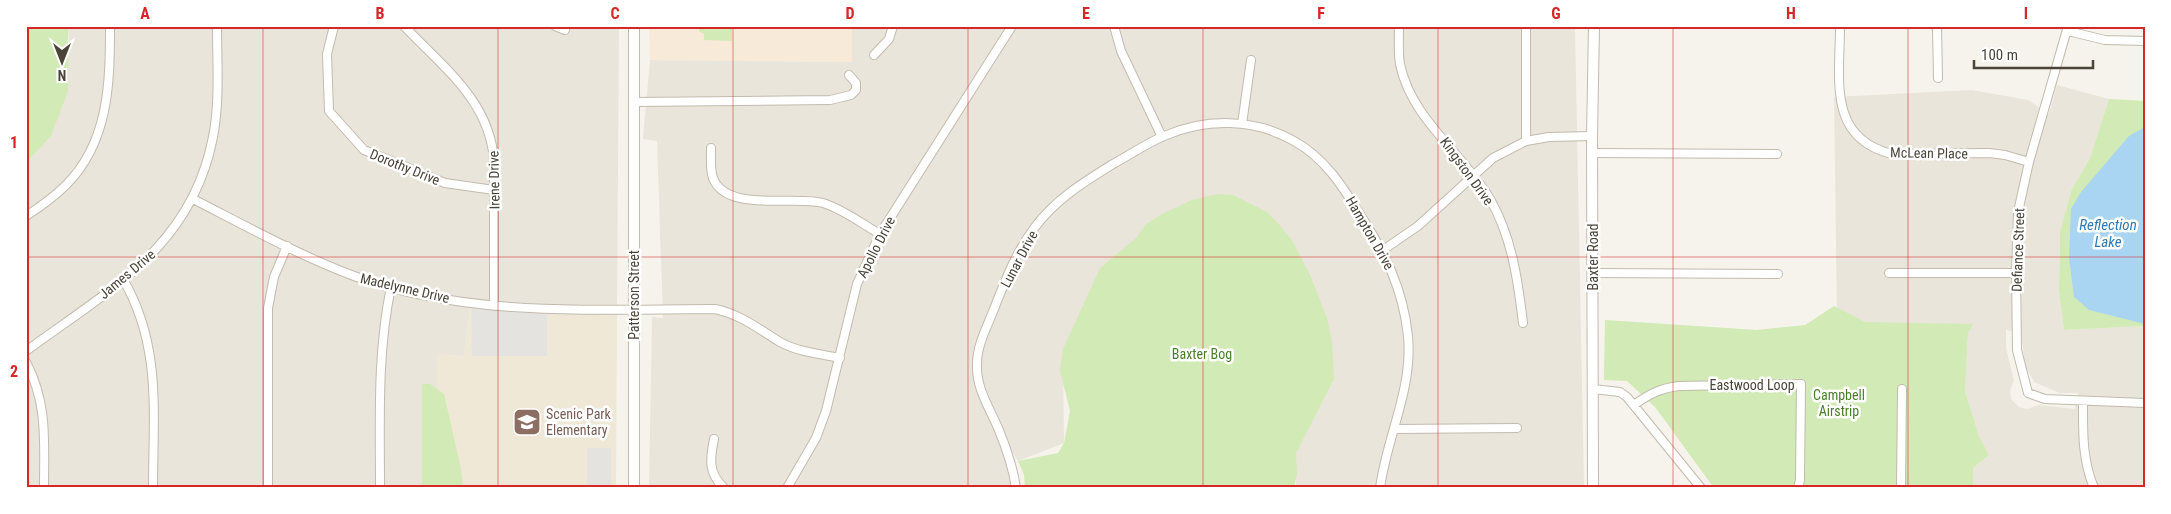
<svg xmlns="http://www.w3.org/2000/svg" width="2171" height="514" font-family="'Roboto Condensed',sans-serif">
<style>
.residential{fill:#eae5da;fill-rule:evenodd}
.commercial{fill:#f7ead8}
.education{fill:#efe8d6}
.green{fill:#d2eab5}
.parking{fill:#e5e3e0}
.water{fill:#a9d4f2}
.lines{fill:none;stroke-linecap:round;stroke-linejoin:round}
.minor-casing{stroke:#c2bbae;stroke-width:10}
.tertiary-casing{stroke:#c2bbae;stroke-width:12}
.minor{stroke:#fff;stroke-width:8}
.tertiary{stroke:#fff;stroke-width:10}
.grid{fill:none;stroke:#d62828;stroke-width:1;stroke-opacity:0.55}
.labels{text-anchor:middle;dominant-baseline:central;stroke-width:5;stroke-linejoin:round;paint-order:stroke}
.street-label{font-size:14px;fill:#4b4439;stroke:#fff}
.park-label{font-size:14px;fill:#4a7f2a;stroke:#fff}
.education-label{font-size:14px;fill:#785e54;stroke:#fff;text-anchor:start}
.water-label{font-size:15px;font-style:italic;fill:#2e7ab2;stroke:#fff}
.neatline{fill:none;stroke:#d62828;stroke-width:2}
.grid-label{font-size:16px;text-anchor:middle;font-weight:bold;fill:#d62828}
</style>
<rect width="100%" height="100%" fill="#f6f3ec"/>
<!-- residential -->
<path class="residential" d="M68,26H619L617,316L470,308L464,356L439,355L435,488H26V163L51,136L69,45Z
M852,26H1575L1584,488H1296V453L1063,349L1064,443L1018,461L993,420L1015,478V488H649L652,317L663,318L657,141L643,139L650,60L851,62Z
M2057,85L2109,99L2090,158L2071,191L2060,232L2059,291L2064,330L2145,326V488H1973V468L1989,455L1979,436L1965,391L1968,333L1839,329L1837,319L1834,97L1972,90L2028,100L2049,114ZM2006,330L2021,333L2025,365L2034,382L2060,393H2078L2075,409L2039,405L2027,409L2019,407L2011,399L2010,390L2014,381L2006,348Z"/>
<!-- commercial -->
<path class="commercial" d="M649,26H852V62L650,60Z"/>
<!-- education -->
<path class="education" d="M470,308L617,316L616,488H435L438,354L464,356Z"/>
<!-- green -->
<path class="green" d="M26,26H68V91L51,136L26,163Z
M699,26H732V41L704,40V34L699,31Z
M2109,99L2145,101V326L2064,330L2059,291L2060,232L2071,191L2090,158Z
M1218,194L1233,195L1267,212L1277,222L1292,240L1310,275L1327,318L1332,342L1334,379L1296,453L1297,474L1294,488H1025L1024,475L1018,461L1058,453L1064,443L1070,411L1060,371L1063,349L1100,268L1136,238L1146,224L1162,214L1192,200Z
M1834,306L1865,322L1973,324L1968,333L1965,391L1979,436L1989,455L1973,468V488H1714L1655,407L1627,381L1604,380L1605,320L1757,330L1805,325Z
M422,384H430L444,394L461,469L463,488H422Z"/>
<!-- parking -->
<path class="parking" d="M471,309L547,314V356H472Z
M587,448H611V488H587Z"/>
<!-- water -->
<path class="water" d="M2145,127V324L2089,310L2074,297L2069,258L2071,209L2081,192L2129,136Z"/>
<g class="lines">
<defs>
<path id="minor" d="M334,26L327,54L329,111L364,150L445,183L494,190
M404,26C443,67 491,102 494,162V306
M555,26L565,30
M1114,26L1121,51L1162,137
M1399,26C1399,39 1398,52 1400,64C1411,119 1463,153 1490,199C1512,237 1518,281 1523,323
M1526,26V141
M1840,26C1840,79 1827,138 1892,154L1989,153L2005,155L2029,162
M1937,26L1938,78
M2068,26L2029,162L2018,212L2016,273L2017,350L2028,393L2045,399L2145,403
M2068,31L2105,40L2145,41
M874,55L889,39L893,26
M634,102L830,100L851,95L856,90V83L849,75
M1242,124L1251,60
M711,148C711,157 710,170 713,178C726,213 795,195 823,203C843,209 862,224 880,234
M1593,153L1777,154
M193,199C246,226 298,255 354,276C469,318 595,309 715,309C742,315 757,328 780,342C798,352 820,354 840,358
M26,216C40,207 54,197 66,185C109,142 110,83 110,26
M1383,250L1418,226L1493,158L1526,141L1549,137L1592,136
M1593,273L1778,274
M1889,273H2016
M123,279C162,346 153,414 153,488
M26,351C109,290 192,247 213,137C220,101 217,63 217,26
M26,362C48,404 44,441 44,488
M1593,389L1620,392L1627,397L1701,488
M2083,402C2083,432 2082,459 2094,488
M1634,405C1649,394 1661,388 1679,386L1801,384L1800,480L1798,488
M1394,429L1517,428
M714,439C710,459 708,473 724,488
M268,488V308L274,277L287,246
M380,488C380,420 377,353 391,287
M787,488L816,438L826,411L857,284L880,234L1012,26
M1016,488C1013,467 1006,447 998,428C989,407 976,388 977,364C977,345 987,327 994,309C1005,281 1016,252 1035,227C1056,199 1084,182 1113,164C1130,155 1147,143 1164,136C1206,118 1254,118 1294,141C1325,158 1343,187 1361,216C1386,255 1403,289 1408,336C1413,389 1387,436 1380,488
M1901,488L1902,389"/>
<path id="tertiary" d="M634,488V26
M1593,488L1592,136L1594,26"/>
</defs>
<!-- minor casing -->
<use href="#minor" class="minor-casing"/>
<!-- tertiary casing -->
<use href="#tertiary" class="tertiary-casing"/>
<!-- minor -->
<use href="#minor" class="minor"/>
<!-- tertiary -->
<use href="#tertiary" class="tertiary"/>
</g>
<!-- grid -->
<path class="grid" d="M263,26V488M498,26V488M733,26V488M968,26V488M1203,26V488M1438,26V488M1673,26V488M1908,26V488M26,257H2145"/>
<!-- icons -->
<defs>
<symbol id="school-square" viewBox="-11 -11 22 22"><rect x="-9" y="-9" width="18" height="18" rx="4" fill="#8d6e63" stroke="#fff"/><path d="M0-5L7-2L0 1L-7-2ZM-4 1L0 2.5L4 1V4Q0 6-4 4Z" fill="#fff"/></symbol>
</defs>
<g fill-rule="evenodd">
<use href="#school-square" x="511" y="406" width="32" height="32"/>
</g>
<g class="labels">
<!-- street labels -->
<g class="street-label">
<text transform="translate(1929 153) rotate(1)">McLean Place</text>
<text transform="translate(405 167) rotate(22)">Dorothy Drive</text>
<text transform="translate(1467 171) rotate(54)">Kingston Drive</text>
<text transform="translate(494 180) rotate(-91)">Irene Drive</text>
<text transform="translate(1370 233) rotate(60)">Hampton Drive</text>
<text transform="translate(876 247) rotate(-63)">Apollo Drive</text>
<text transform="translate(2018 250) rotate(-88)">Defiance Street</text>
<text transform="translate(1593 257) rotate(-90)">Baxter Road</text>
<text transform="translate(1019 259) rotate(-62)">Lunar Drive</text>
<text transform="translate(127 274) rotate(-40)">James Drive</text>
<text transform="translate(405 288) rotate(13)">Madelynne Drive</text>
<text transform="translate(634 295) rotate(-90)">Patterson Street</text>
<text x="1752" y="385">Eastwood Loop</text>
</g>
<!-- park labels -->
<g class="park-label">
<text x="1202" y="354">Baxter Bog</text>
<text x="1839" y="395">Campbell<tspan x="1839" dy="16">Airstrip</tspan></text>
</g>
<!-- education labels -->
<g class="education-label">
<text x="546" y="414">Scenic Park<tspan x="546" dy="16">Elementary</tspan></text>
</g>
<!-- water labels -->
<g class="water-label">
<text x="2108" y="225">Reflection<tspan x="2108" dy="17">Lake</tspan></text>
</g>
</g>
<!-- border -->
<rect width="2171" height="514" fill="none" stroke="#ffffff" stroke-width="55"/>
<!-- north arrow -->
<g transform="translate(62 62) rotate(180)" stroke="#ffffff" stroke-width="4" paint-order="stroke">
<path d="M0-4L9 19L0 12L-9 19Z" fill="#4b4439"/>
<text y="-8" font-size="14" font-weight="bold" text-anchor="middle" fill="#4b4439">N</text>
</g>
<!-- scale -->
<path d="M1974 60v8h119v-8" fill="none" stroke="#4b4439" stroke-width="2.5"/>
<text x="1981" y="60" font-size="15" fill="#4b4439" stroke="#ffffff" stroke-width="4" paint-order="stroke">100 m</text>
<rect x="28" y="28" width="2116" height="458" class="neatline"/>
<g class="grid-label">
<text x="145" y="19">A</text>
<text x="380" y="19">B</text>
<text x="615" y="19">C</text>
<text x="850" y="19">D</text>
<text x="1086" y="19">E</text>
<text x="1321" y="19">F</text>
<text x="1556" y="19">G</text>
<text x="1791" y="19">H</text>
<text x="2026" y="19">I</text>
<text x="14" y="148">1</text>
<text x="14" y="377">2</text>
</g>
</svg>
